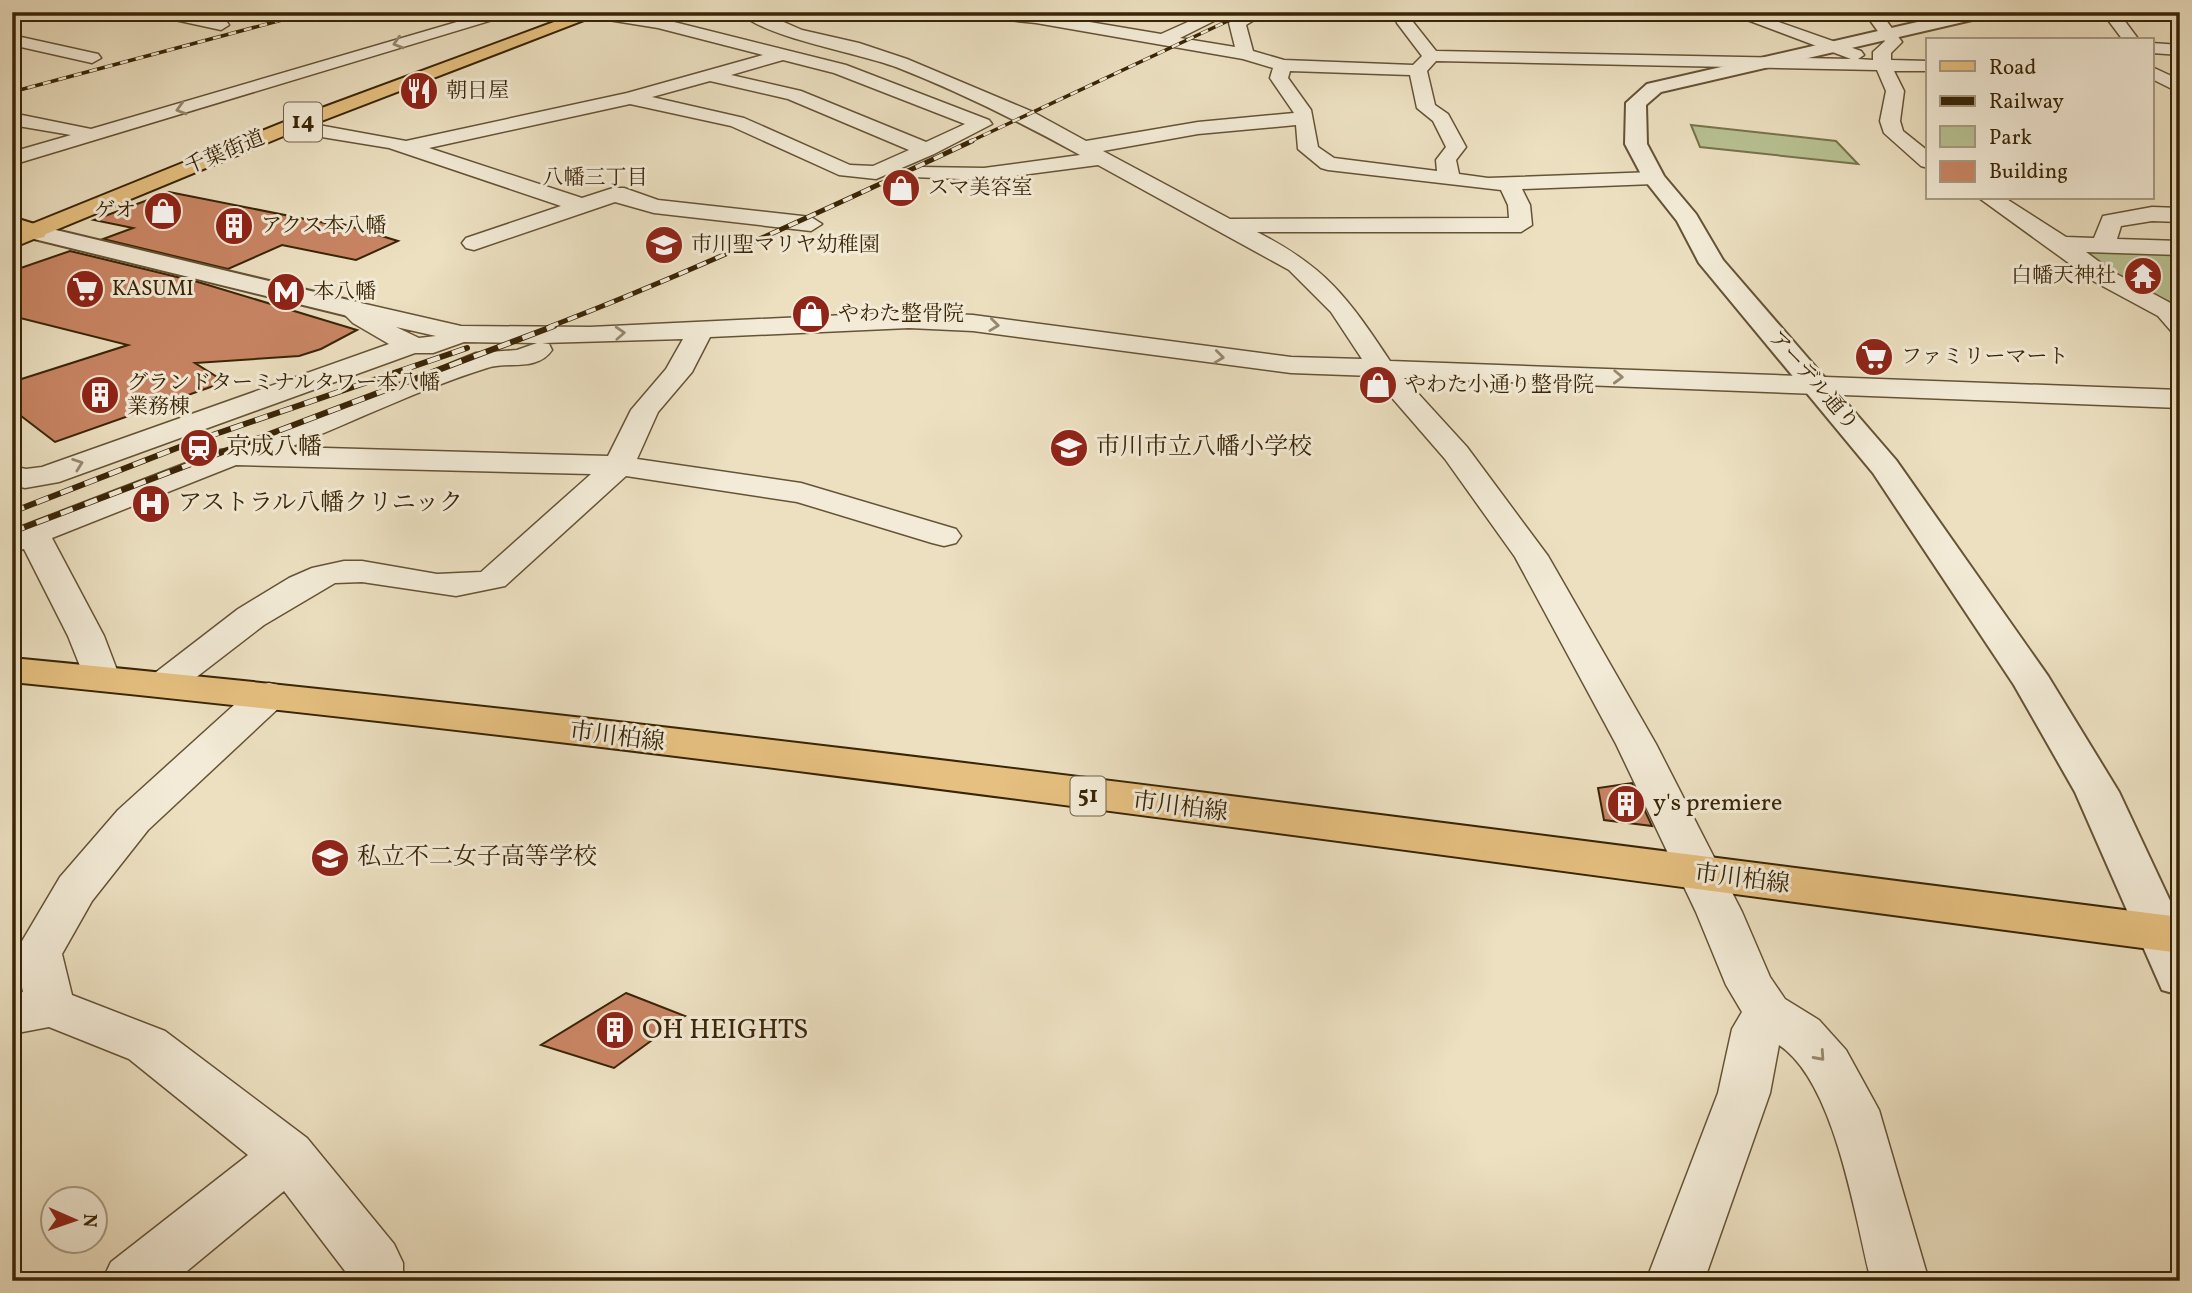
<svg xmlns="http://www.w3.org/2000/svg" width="2192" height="1293" font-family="Vollkorn,'Noto Serif JP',serif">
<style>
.green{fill:#b8c293;stroke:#78734c;stroke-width:2}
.building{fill:#c98564;stroke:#382406;stroke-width:2}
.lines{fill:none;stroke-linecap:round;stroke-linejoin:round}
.minor-casing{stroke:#655335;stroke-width:3}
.tertiary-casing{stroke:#655335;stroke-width:4}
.primary-casing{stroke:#382406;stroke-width:4}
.trunk-casing{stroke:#382406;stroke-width:4}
.minor{fill:#f3ebd7;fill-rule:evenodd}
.tertiary{fill:#f3ebd7;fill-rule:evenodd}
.primary{fill:#e6c080;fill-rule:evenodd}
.trunk{fill:#e6c080;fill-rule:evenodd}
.rail-far2-casing{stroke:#382406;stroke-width:3.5}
.rail-far1-casing{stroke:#382406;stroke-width:5}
.rail-casing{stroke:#382406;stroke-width:6}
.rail-far2{stroke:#f3ebd7;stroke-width:2.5;stroke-dasharray:8;stroke-linecap:butt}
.rail-far1{stroke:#f3ebd7;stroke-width:3.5;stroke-dasharray:10;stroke-linecap:butt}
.rail{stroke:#f3ebd7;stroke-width:4.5;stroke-dasharray:13;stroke-linecap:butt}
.oneway{stroke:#96886e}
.labels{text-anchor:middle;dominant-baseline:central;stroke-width:6;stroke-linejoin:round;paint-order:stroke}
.far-poi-label{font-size:21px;fill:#382406;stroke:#f3ebd7;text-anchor:start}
.far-street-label{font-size:21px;fill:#382406;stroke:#f3ebd7}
.far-neighbourhood-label{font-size:21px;fill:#382406;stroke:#f3ebd7}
.shield{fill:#f3ebd7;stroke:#706045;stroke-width:2}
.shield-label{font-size:23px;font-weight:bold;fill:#382406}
.poi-label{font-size:24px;fill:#382406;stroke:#f3ebd7;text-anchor:start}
.street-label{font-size:24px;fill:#382406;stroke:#f3ebd7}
.near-poi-label{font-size:28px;fill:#382406;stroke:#f3ebd7;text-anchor:start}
</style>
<rect width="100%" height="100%" fill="#ece0c1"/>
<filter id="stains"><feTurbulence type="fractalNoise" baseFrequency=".00286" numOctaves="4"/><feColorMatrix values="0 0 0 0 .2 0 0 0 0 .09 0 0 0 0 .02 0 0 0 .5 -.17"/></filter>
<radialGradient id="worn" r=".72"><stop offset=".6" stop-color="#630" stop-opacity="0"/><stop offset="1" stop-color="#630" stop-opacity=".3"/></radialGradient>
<!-- green -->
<path class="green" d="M1691,125L1836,141L1858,164L1700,147Z
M2061,244L2180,248V312Z"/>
<!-- building -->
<path class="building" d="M169,192L330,224L336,222L398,241L356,260L282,245L228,269L103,239L133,228L94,220Z
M70,251L198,282L357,330L321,349L299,356L195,363L225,382L55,442L12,409V382L128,345L12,316V271Z
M1632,783L1652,826L1604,820L1598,788Z
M626,993L685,1016L614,1068L541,1045Z"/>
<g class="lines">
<defs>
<path id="minor" d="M150,12H182L227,22L229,25L221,30L152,15Z
M491,12H519L12,165V152L71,135L12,125V113L91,129Z
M589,12H621L658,18L846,65L989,120L992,124L934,154L876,179L839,175L731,126L630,104L429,148L582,198L613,188H624L658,200L811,217L822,224L811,231L654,213L615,202L474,250L466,248L462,243L466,238L561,206L389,148L291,132L281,126L291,120L406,141L627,93L763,55L658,28L596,18ZM783,60L834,73L965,124L926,142L801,91L731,75ZM710,81L788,99L909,150L873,166L850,165L744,118L652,97Z
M739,12H761L802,30L859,43L907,59L1033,112L1086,141L1198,122L1294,113L1270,78L1273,68L1243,59L1036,23L979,17L971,12L1036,13L1161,34L1210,12H1232L1180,38L1235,47L1229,23C1239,12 1252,12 1267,12L1246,25L1253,51L1284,60L1413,65L1422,56L1397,23L1393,12H1409L1413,22L1436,51L1851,59L1726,12H1750L1861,51L1864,55L1858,59L1873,60V52L1885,41L1864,12H1880L1902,42L1891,53V60L1928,61V71H1894L1904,91L1900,121L1903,131L1928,151V168L1921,166L1884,133L1880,121L1886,91L1877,70L1436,61L1427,71L1435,105L1448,114L1466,147L1456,160L1459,174L1488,178L1654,172L1665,178L1654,184L1522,189L1530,205L1532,225L1521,232H1257C1326,267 1348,298 1390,361L2180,390V408L1404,378L1467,447L1548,556L1656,744L1742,912L1770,977L1785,999L1819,1020L1846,1050L1879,1110L1929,1281H1871C1855,1217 1835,1082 1779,1045L1770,1093L1704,1281H1646L1718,1093L1732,1029L1742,1012L1726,985L1696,912L1616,744L1515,557L1445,459L1373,376L1291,373L973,331L909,328L710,337L692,372L658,412L637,459L801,483L956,529L961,536L956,543L944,546L932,543L797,502L626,476L505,586L456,596L362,582L335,583L264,625L177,692L164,696L151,692L145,684L151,676L238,609L289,578L312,568L344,561H362L437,574L481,572L591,474L236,465L52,538L104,636L120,678L114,686L101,690L88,686L68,636L24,549L12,552V530L220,450L246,446L476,353L517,350L537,343L464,342L433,353H415L59,482L25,488L12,485V466L26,469L42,467L389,344L353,323L339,309L343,304L352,301L461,326L590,327L909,312L973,315L1291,357L1362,359L1331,312L1289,270L1098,165L984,180L913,177L909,173L913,169L920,167L984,168L1080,155C1020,122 960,92 896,67C859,53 763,37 739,12ZM1290,71L1410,75L1417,108L1433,121L1446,147L1436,160L1437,171L1334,158L1318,147L1311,110L1288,78ZM1296,125L1298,149L1321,168L1328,170L1501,190L1508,205L1509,218L1230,219L1103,151L1198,134ZM396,327L436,336L419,338ZM683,339L666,369L631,410L608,456L290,447C355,421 420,389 487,368C508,361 537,372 552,350L549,344L542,343Z
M2102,12H2118L2139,40H2123Z
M12,35L98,54L101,58L92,63L12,45Z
M2152,43L2180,45V55L2152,53Z
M2152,67L2180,80V93L2152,79Z
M1979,198H2005L2066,237L2094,238L2103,216L2152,207L2180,208V222L2152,221L2121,226L2117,239L2180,241V255L2086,252L2113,272L2176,306L2180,309V333L2171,331L2158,316L2095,282Z
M269,683L283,686L288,695L283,704L148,830L92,901L62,954L72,995L165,1031L307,1138L394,1244L403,1263V1281H345V1271L284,1191L175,1281H102L111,1262L248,1155L129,1059L49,1027L12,1034V994L23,992L15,953L60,877L118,810L255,686Z"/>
<path id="tertiary" d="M1961,12H1993L1985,17L1661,92L1646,105L1647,144L1664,176L1696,214L1723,260L1896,460L2048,676L2119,792L2180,922V995L2162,990L2075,792L2014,685L1873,473L1699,263L1677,221L1643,178L1625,144L1626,103L1647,84Z
M35,225L361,303L365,309L361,315L352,317L26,237L23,232L26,227Z"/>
<path id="primary" d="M12,217L44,227L47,232L44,237L35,239L12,232Z
M12,658C736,727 1458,826 2180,917V953C1458,859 737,754 12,682Z"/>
<path id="trunk" d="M581,12H605L298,130L12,248V232L284,122Z"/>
</defs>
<!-- minor casing -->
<use href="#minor" class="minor-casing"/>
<!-- tertiary casing -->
<use href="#tertiary" class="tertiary-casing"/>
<!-- primary casing -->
<use href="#primary" class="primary-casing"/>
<!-- trunk casing -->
<use href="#trunk" class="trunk-casing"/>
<!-- minor -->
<use href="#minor" class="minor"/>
<!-- tertiary -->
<use href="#tertiary" class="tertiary"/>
<!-- primary -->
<use href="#primary" class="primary"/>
<!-- trunk -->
<use href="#trunk" class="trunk"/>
<defs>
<path id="rail-far2" d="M12,92L312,12
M969,142L1247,12"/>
<path id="rail-far1" d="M549,327C693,272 833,206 972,141"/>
<path id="rail" d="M12,512L195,441L467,348
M12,532L554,326"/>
</defs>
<!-- rail-far2 casing -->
<use href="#rail-far2" class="rail-far2-casing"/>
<!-- rail-far1 casing -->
<use href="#rail-far1" class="rail-far1-casing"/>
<!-- rail casing -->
<use href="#rail" class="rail-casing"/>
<!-- rail-far2 -->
<use href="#rail-far2" class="rail-far2"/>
<!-- rail-far1 -->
<use href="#rail-far1" class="rail-far1"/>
<!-- rail -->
<use href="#rail" class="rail"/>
</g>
<!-- one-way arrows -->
<defs><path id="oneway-chevron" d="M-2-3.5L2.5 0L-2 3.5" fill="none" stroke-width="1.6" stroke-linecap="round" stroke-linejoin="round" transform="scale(1.75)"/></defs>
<g class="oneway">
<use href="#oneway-chevron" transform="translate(398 43) rotate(163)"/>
<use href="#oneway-chevron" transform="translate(181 109) rotate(164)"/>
<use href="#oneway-chevron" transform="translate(994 325) rotate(7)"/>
<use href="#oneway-chevron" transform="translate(620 333) rotate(-3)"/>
<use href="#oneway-chevron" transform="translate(1219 357) rotate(7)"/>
<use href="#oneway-chevron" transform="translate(1618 377) rotate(2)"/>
<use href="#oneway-chevron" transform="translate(78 464) rotate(-20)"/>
<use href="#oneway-chevron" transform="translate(1820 1056) rotate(48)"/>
</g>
<!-- icons -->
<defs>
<symbol id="restaurant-disc" viewBox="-11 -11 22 22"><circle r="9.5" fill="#8f2418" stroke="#f3ebd7"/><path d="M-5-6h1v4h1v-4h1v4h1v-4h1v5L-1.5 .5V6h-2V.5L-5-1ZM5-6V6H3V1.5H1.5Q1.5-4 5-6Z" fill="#fff"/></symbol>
<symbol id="shop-disc" viewBox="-11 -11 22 22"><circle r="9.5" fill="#8f2418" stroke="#f3ebd7"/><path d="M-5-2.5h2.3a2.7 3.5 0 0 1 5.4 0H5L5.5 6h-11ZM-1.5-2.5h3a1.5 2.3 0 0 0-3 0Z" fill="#fff"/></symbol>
<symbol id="building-disc" viewBox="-11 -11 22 22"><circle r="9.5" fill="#8f2418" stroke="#f3ebd7"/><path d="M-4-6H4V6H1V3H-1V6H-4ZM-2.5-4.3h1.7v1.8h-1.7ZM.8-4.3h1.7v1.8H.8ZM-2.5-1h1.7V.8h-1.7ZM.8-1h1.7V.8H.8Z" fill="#fff"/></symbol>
<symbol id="school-disc" viewBox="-11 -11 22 22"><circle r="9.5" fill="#8f2418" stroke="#f3ebd7"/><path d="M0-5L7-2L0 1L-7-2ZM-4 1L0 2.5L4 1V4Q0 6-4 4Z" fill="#fff"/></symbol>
<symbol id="temple-disc" viewBox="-11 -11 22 22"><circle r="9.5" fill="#8f2418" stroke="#f3ebd7"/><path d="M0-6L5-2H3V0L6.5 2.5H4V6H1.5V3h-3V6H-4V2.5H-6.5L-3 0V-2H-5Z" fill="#fff"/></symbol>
<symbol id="supermarket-disc" viewBox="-11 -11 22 22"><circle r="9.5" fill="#8f2418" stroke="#f3ebd7"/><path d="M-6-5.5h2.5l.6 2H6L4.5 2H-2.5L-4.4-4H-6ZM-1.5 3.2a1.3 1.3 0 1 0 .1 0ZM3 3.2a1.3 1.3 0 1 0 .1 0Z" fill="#fff"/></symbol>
<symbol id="metro-disc" viewBox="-11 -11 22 22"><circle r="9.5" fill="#8f2418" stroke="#f3ebd7"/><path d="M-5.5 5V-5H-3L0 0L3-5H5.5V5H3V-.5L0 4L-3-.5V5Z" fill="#fff"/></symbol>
<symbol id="station-disc" viewBox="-11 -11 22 22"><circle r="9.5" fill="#8f2418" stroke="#f3ebd7"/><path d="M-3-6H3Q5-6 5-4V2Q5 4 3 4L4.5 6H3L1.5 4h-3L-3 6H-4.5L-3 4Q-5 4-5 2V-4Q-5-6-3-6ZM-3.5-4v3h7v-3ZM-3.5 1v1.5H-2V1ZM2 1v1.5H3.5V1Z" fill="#fff"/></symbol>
<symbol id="hospital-disc" viewBox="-11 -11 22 22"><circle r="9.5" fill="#8f2418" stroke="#f3ebd7"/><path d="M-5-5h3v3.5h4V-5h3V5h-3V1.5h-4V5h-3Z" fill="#fff"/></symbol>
</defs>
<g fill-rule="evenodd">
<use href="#restaurant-disc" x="397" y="69" width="44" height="44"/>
<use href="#shop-disc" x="879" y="166" width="44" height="44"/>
<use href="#shop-disc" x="141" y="189" width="44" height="44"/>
<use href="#building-disc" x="212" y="204" width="44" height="44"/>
<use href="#school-disc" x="642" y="223" width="44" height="44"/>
<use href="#temple-disc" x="2121" y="254" width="44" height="44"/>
<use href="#supermarket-disc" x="63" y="267" width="44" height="44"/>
<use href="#metro-disc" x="264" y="270" width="44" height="44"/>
<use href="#shop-disc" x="789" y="292" width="44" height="44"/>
<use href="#supermarket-disc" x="1852" y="335" width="44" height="44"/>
<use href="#shop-disc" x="1356" y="363" width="44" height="44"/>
<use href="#building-disc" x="78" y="373" width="44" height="44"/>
<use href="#station-disc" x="177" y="426" width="44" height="44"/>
<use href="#school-disc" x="1047" y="426" width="44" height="44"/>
<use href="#hospital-disc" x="129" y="482" width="44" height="44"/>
<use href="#building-disc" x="1604" y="782" width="44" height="44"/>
<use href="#school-disc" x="308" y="836" width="44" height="44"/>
<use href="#building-disc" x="593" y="1008" width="44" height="44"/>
</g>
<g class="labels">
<!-- far-poi labels -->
<g class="far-poi-label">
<text x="446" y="91">朝日屋</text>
<text x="928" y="188">スマ美容室</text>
<text x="136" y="211" text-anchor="end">ゲオ</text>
<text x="261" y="226">アクス本八幡</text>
<text x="691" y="245">市川聖マリヤ幼稚園</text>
<text x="2116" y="276" text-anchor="end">白幡天神社</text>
<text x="112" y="289">KASUMI</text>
<text x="313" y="292">本八幡</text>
<text x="838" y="314">やわた整骨院</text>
<text x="1901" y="357">ファミリーマート</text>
<text x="127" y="383">グランドターミナルタワー本八幡<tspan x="127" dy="24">業務棟</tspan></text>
<text x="1405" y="385">やわた小通り整骨院</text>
</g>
<!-- far-street labels -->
<g class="far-street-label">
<text transform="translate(225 153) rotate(-22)">千葉街道</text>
<text transform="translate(1813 381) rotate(49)">アーデル通り</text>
</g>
<!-- far-neighbourhood labels -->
<g class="far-neighbourhood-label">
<text x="595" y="178">八幡三丁目</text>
</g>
<!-- shield labels -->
<g class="shield">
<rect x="284" y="102.5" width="38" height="39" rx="5"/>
<rect x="1070.5" y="776.5" width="35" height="39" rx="5"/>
</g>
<g class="shield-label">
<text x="303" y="122">14</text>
<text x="1088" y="796">51</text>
</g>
<!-- poi labels -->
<g class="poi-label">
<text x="226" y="448">京成八幡</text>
<text x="1096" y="448">市川市立八幡小学校</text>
<text x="178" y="504">アストラル八幡クリニック</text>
<text x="1653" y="804">y's premiere</text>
<text x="357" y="858">私立不二女子高等学校</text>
</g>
<!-- street labels -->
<g class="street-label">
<text transform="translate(617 738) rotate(7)">市川柏線</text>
<text transform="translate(1180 808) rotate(7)">市川柏線</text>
<text transform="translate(1742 880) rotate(7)">市川柏線</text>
</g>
<!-- near-poi labels -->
<g class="near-poi-label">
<text x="642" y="1030">OH HEIGHTS</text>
</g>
</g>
<!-- margin -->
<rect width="2192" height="1293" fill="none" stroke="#ece0c1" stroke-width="42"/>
<rect x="14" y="14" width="2164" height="1265" fill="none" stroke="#382406" stroke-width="3.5"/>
<rect x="21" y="21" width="2150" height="1251" fill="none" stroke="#382406" stroke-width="2"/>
<!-- legend -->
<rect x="1926" y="38" width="228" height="161" fill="#f3ebd7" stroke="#a89b83" stroke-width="2"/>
<rect x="1940" y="61" width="35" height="10" fill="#e6c080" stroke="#a89b83" stroke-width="2"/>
<text x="1989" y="74" font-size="21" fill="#382406">Road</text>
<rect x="1940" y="96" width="35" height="10" fill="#382406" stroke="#a89b83" stroke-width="2"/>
<text x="1989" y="108" font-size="21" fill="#382406">Railway</text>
<rect x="1940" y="126" width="35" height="21" fill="#b8c293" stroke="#a89b83" stroke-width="2"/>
<text x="1989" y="144" font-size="21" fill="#382406">Park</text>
<rect x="1940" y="161" width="35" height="21" fill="#c98564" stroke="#a89b83" stroke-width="2"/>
<text x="1989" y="178" font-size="21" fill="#382406">Building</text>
<!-- north arrow -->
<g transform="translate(74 1220) rotate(92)"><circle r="33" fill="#f3ebd7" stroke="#a89b83" stroke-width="2"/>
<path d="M0-5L12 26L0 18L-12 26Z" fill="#8f2418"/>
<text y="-10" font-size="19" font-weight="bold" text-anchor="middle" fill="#382406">N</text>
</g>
<rect width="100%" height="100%" filter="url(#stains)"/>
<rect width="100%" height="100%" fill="url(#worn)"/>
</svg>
